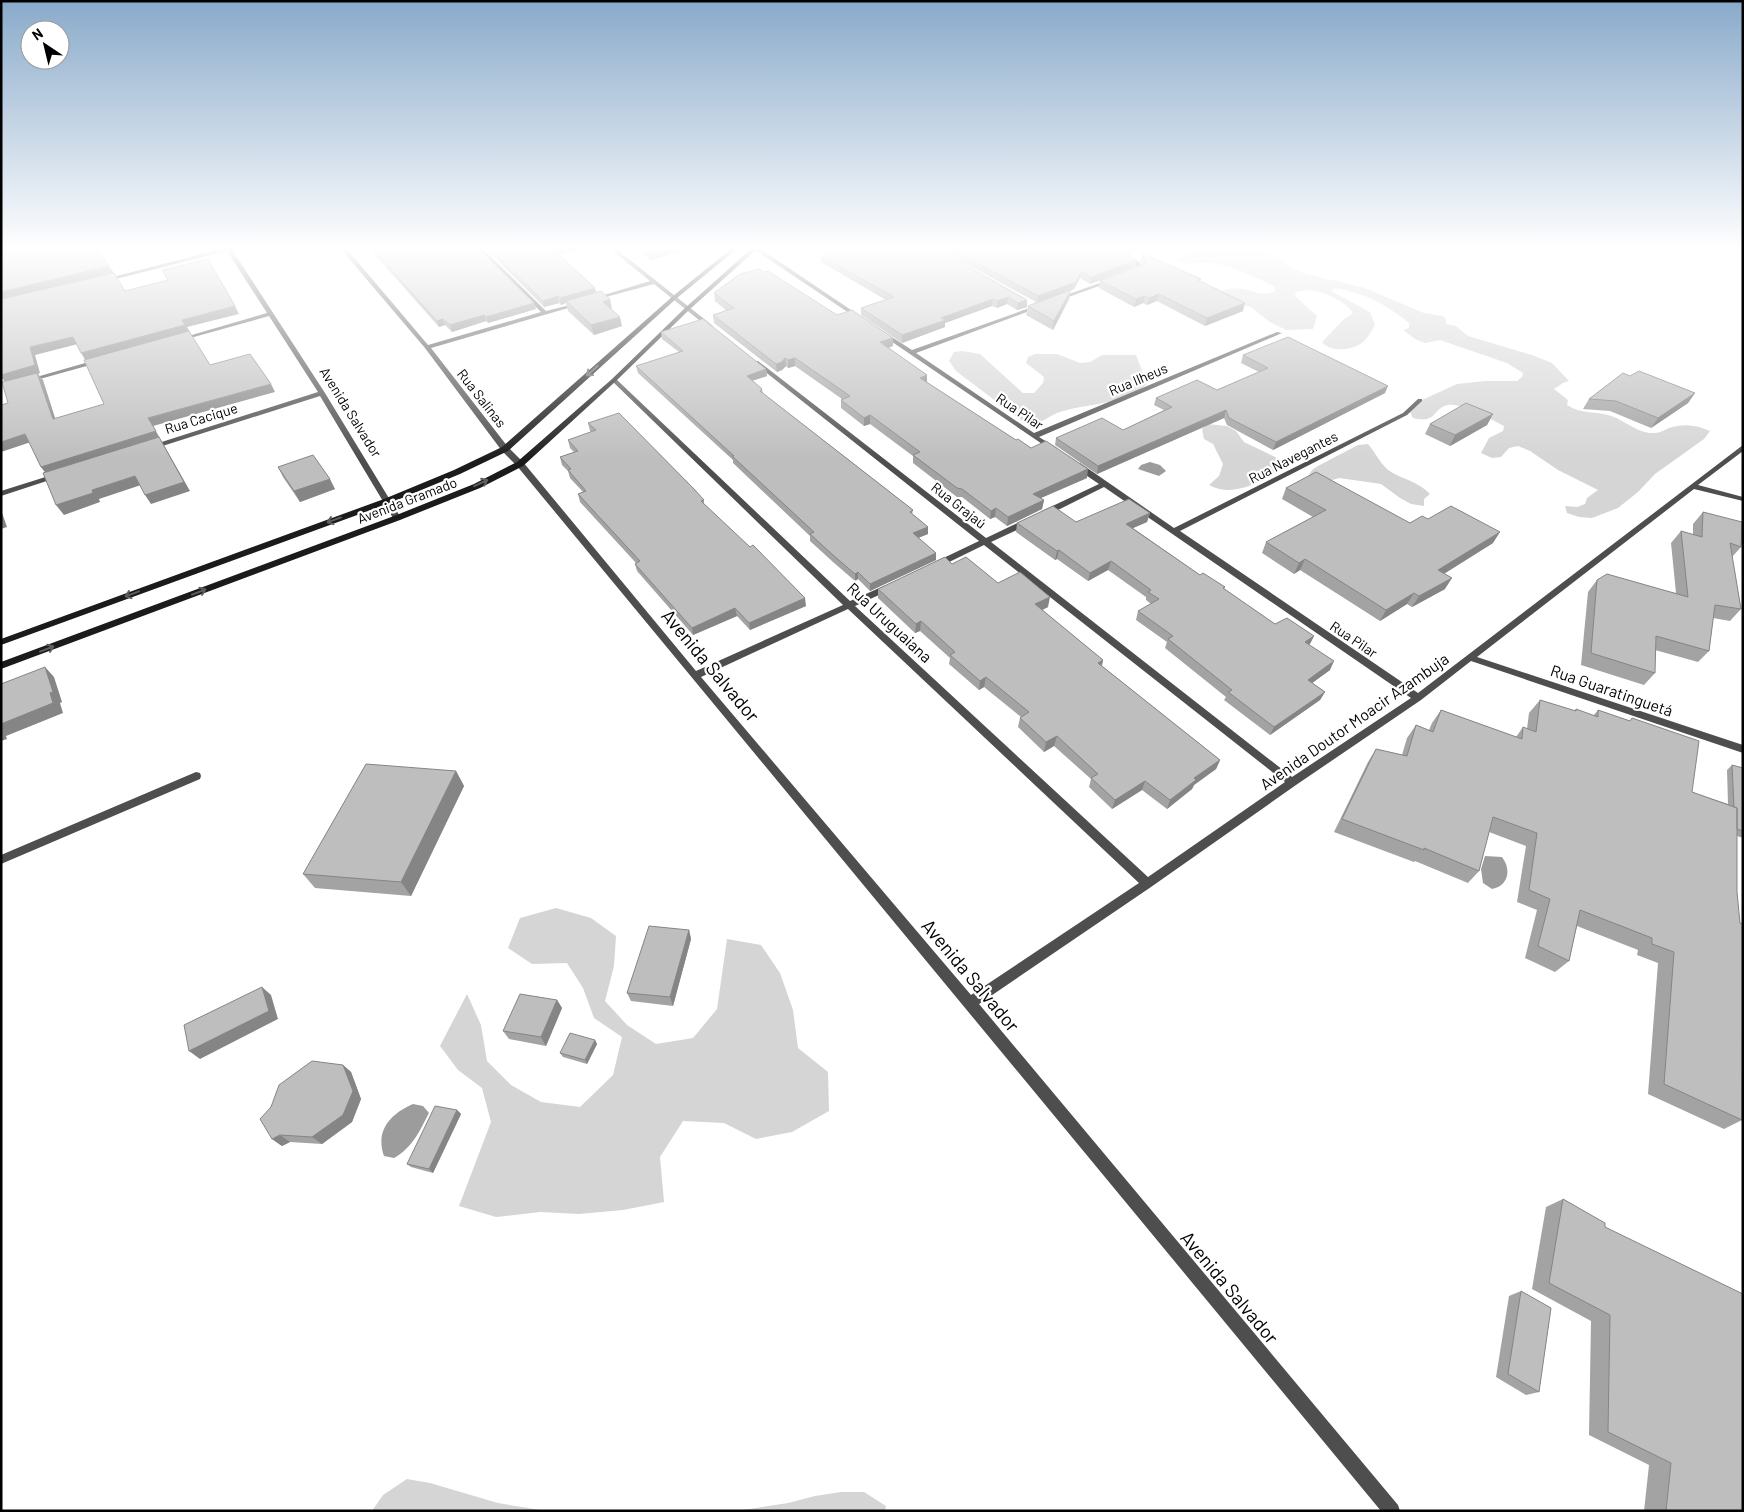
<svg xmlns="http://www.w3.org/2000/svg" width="1744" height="1512" font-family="Barlow,sans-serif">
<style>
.green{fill:#d5d5d5}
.water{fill:#9c9c9c}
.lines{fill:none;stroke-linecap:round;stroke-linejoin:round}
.street{fill:#4e4e4e;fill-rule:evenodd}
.secondary{fill:#1b1b1b;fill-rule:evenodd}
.wall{fill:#a3a3a3}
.shaded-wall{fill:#858585}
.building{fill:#bebebe;stroke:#858585}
.oneway{stroke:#5f5f5f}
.labels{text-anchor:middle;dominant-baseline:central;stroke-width:4.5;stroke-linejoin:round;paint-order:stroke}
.far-street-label{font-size:14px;fill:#000;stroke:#fff}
.street-label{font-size:16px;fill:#000;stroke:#fff}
.near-street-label{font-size:19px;fill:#000;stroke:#fff}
</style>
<rect width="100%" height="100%" fill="#fff"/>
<!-- green -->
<path class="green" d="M1198,248H1255L1282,260L1285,264L1303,273L1365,288L1424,313L1443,316L1446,320V324L1456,326L1468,336L1532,355L1552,363L1569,381L1563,383L1554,389L1568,400L1567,405C1580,414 1593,411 1608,415C1624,419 1637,434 1655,433C1660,433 1664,430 1669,428C1683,423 1698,425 1710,431L1704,439L1655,474L1638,492L1618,508L1592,518L1579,517L1567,513L1565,506L1577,507L1585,504L1587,498L1598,490L1558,470L1530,451L1518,446L1509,448L1501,457L1492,458L1481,453L1489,438L1503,431L1504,426C1491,419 1461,402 1448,405C1431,409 1438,424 1413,418L1410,412L1422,400L1457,384L1485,381H1517L1522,377L1523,373L1507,363L1440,340L1425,343L1415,339L1403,330L1409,328V323C1387,305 1363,292 1335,288L1331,291L1370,312L1375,325C1371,331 1368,338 1363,342C1354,350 1330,353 1322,342L1343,320L1353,313C1344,299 1311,284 1295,293L1296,297L1317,316L1313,329L1286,330L1270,322L1251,307L1242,305L1221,295L1223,290C1230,289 1236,288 1243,289C1255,291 1263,297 1275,291V287C1261,279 1228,265 1212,263C1201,261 1191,265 1180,263L1177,260Z
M962,351L980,354L1023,393H1034L1043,383L1044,377L1026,363L1028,357L1035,354H1057L1080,363L1090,362L1102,355H1136L1147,384C1123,405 1089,403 1060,412C1050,415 1043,423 1032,424C1028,424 1024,422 1021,420L956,371L949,361L954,352Z
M1207,424L1227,426L1236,431L1244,442L1275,457L1282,463L1280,469C1260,483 1232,498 1209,485L1219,476L1223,464L1213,444L1204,439L1202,429Z
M1368,444C1376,453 1381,466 1391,472C1405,480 1419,482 1430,494L1424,499V506L1411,504L1400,498L1381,484L1339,478L1329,481L1309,475L1312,470L1318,466L1358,445Z
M556,908L591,918L616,936L614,966L605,1001L627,1025L656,1044L693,1038L717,1009L727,939L761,945L780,973L793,1010L798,1048L828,1072L829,1111L792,1132L756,1139L724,1123L683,1121L660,1157L664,1202L623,1210L579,1214L540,1212L496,1217L459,1206L491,1122L482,1088L458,1070L440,1046L467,994L481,1025L487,1061L511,1085L541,1102L580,1107L613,1075L622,1037L594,1018L583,988L567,963L532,964L508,948L520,918Z
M407,1479L430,1483L498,1503L546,1511H372L383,1495Z
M841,1492H864L886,1506L885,1511H736L788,1503L815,1496Z"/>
<!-- water -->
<path class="water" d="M1150,462L1160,465L1166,471L1159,476L1138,469L1141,465Z
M1485,856L1502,857C1512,870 1508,886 1492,889L1483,883L1481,869Z
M413,1104L423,1106L429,1113C419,1132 413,1147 394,1158L384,1156C375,1131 390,1114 413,1104Z"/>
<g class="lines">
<!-- street -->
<path class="street" d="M225,248H231L325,393L401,518L400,520H394L393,518L320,396L153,449L146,447L318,392L269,316L183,340L178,339L267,313L227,251L104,282L101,280Z
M340,248H346L428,345L541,312L476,248H482L546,311L582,302V304L431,348L508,447L523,462L696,671L843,605L612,381V379H616L850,601L886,585H892V589L855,606L1148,877L1285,782L984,545L939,567H933V563L979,541L754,363V361H758L986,538L1026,519H1032V523L991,542L1292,777L1411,698L1104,487L1048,515H1042V511L1099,484L1074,467V463H1080L1174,528L1403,413L1418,399H1422V401L1407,415L1180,531L1418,693L1743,445V451L1698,485L1743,497V501L1694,489L1477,657L1743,745V753L1471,661L1421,700L1296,785L1151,887L979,1004L1398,1505L1400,1511H1381L517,466L502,451L425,348ZM848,609L1139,883L971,995L701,677Z
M609,248H615L713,326V328H709L654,284L591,301V299L650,281Z
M752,248H759L863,318L858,319Z
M1105,248C1119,248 1138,256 1144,269L1133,274H1129V272L1138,268C1131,257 1116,255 1105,248Z
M1111,279L1116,280L1060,300L1055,299Z
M1038,305L1043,306L916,353L1034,433L1277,332L1282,333L1039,437L1057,448V452H1054L879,333L884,332L912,350Z
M99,359L102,361L101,362L29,382L26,380Z
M55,474H61L62,476L1,496V491Z
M196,772L200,773L201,776L200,779L1,864V855Z"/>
<!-- secondary -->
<path class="secondary" d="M732,248H738L677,298L508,451L460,474L390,503L1,645V639L384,499L454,470L502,447L673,296Z
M752,248H758L689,310L616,381L523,466L480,488L400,520L1,669V662L394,516L474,484L517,462L612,379L685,308Z"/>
</g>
<!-- wall -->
<path class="wall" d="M369,248H478L536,309L488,323L486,321L452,332L445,325L439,327Z
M485,248H586L559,255L612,309L622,326L594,335L568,311L566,303L561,305L559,303L544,307Z
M634,248H691L651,260Z
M820,248H935L1027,300V307L1017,310L1007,304L997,308L992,306L945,323V327L902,343L861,315V308L886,300L821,262V256L828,253Z
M937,248H1116L1136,260L1135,267L1090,284L1080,278L1074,289L1070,291L1069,299L1053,330L1026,315L1028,306L1036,302Z
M1117,248H1142L1130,253Z
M1142,253L1201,279L1200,281L1243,311L1205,326L1157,301L1147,305L1143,303L1134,307L1099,288L1100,281L1143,265L1140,261Z
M764,272L837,315L893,338V346L888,348L927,382L1016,440L1087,478L1040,498L1044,500L1042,509L1007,526L995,517L990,519L962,497H957L913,463V456L870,424L864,426L841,408V400L842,399L795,366L788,368L786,366L782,370L777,372L714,323L713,315L727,311L715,301L714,293Z
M661,332L766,369L767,376L752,381L762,389L763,393L913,510L912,514L928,527V534L918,538L936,553V560L870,591L858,579L855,581L833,562L810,541V536L733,463V460L638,373L636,366L679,352L662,339Z
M1243,355L1385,393L1273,450L1227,425L1224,418L1097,474L1055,445L1056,438L1123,430L1164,410L1154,405L1156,398L1217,390L1259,372L1241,363Z
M1630,376L1695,393L1688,403L1651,428L1610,411L1583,409L1589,399Z
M1493,414L1487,425L1450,446L1425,434L1430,424Z
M588,423L704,500V504L806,606L750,630L737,616L693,635L637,571L635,564L636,563L580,502L578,494L583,492L570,478L568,471L562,465L560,457L574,452L570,448L568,440L592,432L590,431Z
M278,467L335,489L300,502L283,477Z
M1286,488L1410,523L1428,519L1493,543L1444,574L1445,589L1412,607L1407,604L1380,621L1300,570L1294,574L1262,553L1266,542L1313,517L1282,499Z
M1703,512L1741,547L1732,557L1741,609L1730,621L1713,618L1709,651L1698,662L1655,650V673L1644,685L1581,665L1588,592L1597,580L1676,593L1671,543L1681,531L1693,535V524Z
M1150,513L1147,522L1133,528L1200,575L1225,587L1224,589L1275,624L1314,636L1309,645L1330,670L1312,683L1325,692L1320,700L1270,735L1224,700L1226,697L1165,648L1167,642L1136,620L1138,611L1151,604L1146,600V597L1108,570L1088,581L1057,559L1055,560L1016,532L1017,523L1076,522Z
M952,564L998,583L1048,607L1042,610L1103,660L1102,666L1220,760L1216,769L1194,785L1192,789L1167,809L1142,790L1112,809L1089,787L1091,779L1054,746L1044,752L1018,727L1020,718L1021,717L984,687L979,690L949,664L950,658L920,631L915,633L878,598V589Z
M1540,700L1574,711L1576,709L1593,716L1598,710L1630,721L1632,718L1692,792L1728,804L1727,770L1732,765L1743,768V838L1737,836V892L1742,1120L1724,1129L1648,1094L1658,963L1637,955L1638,950L1577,926L1569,961L1555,972L1525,958L1537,910L1517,902L1526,846L1489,832L1479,871L1468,883L1415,861L1414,862L1334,832L1368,762L1376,749L1402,755L1407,738L1416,725L1429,730L1432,723L1441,710L1516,737L1523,727L1527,729L1529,713Z
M456,771L464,786L411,896L315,888L303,874Z
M689,930L691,939L673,1006L631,1001L627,993Z
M557,1000L562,1008L546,1046L509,1039L503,1031Z
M595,1040L597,1044L587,1064L563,1057L560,1053Z
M343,1065L351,1072L361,1099L352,1122L322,1144L290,1142L282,1146L272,1139L271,1107Z
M457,1110L461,1114L433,1173L411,1167L407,1164Z
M1563,1199L1605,1227L1743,1511H1644L1649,1465L1589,1435L1591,1321L1532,1289L1546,1207Z
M1521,1291L1539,1392L1526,1395L1496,1377L1509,1296Z"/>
<!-- shaded-wall -->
<path class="shaded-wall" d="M562,248H586L555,256L554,250Z
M670,248H691L651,260L650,254Z
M1131,248H1142L1130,253Z
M1136,260L1135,267L1090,284L1091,277Z
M109,266L114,273L1,301V292Z
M1081,272L1080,278L1074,289L1070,291L1069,299L1053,330L1054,321L1037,303L1038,296Z
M595,288L597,295L566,301V303L561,305L560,298Z
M1159,294L1157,301L1147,305L1149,298Z
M558,296L559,303L544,307L543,301Z
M1145,296L1143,303L1134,307L1136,299Z
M1008,297L1007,304L997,308V301Z
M610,299L612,309L603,302Z
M993,299L992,306L945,323V327L902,343V335L941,318Z
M1027,300V307L1017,310L1018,303Z
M534,303L536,309L488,323L486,317Z
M1245,303L1243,311L1205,326L1207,318Z
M235,306L239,314L187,327L190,332L86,361L81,353L182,320Z
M484,315L486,321L452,332L450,325Z
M620,317L622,326L594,335L591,325Z
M443,319L445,325L439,327L437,321Z
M73,337L78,344L35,355L40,373L38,374L43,380L58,427L53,419L6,383L1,377V375L30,347Z
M893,338V346L880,351V342Z
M785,358L786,366L782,370L777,372L776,364Z
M795,358V366L788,368V360Z
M766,369L767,376L747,382V376Z
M927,375V384L920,378Z
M271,384L275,392L153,426L190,491L151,504L145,495L160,439L47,475L41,467L148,418Z
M1388,386L1385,393L1273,450L1276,442Z
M1695,393L1688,403L1651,428L1658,418Z
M1226,410L1224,418L1097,474L1098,466Z
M1493,414L1487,425L1450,446L1455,435Z
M870,415V424L864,426V418Z
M25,434L31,442L1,452V442Z
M1088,469L1087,478L1032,502L1033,494Z
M135,476L141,485L99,499L100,502L64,515L56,505L92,490Z
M330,479L335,489L300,502L294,491Z
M1044,500L1042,509L1007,526L1008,517Z
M996,508L995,517L990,519L991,511Z
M1,510L7,527L1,529Z
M1150,513L1147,522L1124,532L1126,524Z
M928,527V534L913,540V533Z
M1500,532L1493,543L1432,581L1438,570Z
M1059,550L1057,559L1055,560L1057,551Z
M936,553V560L870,591V584Z
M1305,559L1300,570L1294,574L1299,563Z
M1111,561L1108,570L1088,581L1090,573Z
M858,572V579L855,581V574Z
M1452,578L1445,589L1412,607L1419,596Z
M1414,593L1407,604L1380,621L1386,610Z
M1050,597L1048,607L1034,614L1035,604Z
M805,598L806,606L750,630L749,623Z
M735,608L737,616L693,635L692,628Z
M921,621L920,631L915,633L916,624Z
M1314,636L1310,644L1300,650L1305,642Z
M1103,660L1101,669L1098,663Z
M1334,661L1330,670L1304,689L1308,680Z
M45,667L54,677L62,702L60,703L63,713L6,736L7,739L1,741V724L50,693Z
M986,677L984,687L979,690L980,681Z
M1325,692L1320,700L1270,735L1274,727Z
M1057,736L1054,746L1044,752L1046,742Z
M1220,760L1216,769L1194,785L1192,789L1167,809L1170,800L1194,778Z
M456,771L464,786L411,896L401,882Z
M1145,781L1142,790L1112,809L1115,800Z
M689,930L691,939L673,1006L670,997Z
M262,987L271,995L278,1019L200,1059L189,1051Z
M557,1000L562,1008L546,1046L541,1037Z
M595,1040L597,1044L587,1064L585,1060Z
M343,1065L351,1072L361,1099L352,1122L322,1144L312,1137Z
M457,1110L461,1114L433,1173L429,1169Z
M280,1135L290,1142L282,1146L272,1139Z"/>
<!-- building -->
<path class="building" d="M1,248H98L109,266L1,292Z
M372,248H478L534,303L486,317L484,315L450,325L443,319L437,321Z
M489,248H562L554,250L595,288L560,298L558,296L543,301Z
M642,248H670L650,254Z
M830,248H935L1027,300L1018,303L1008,297L997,301L993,299L941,318L946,320L902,335L861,308L894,297L821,256L836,251Z
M950,248H1116L1130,255L1136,260L1091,277L1081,272L1076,282L1038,296Z
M1142,253L1201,279L1198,280L1245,303L1207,318L1159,294L1149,298L1145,296L1136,299L1100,281L1145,264L1146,262Z
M208,259L235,306L182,320L185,325L81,353L73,337L30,347L35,365L1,375V299L114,273L125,291L168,280L162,270Z
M759,269L764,272L768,271L837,315L852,310L893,338L880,342L927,375L920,378L1016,440L1018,439L1031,448L1046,441L1088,469L1033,494L1044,500L1008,517L996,508L991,511L962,489L957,488L913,455L920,452L870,415L864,418L841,400L850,396L795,358L788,360L785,358L782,362L776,364L713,315L734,308L714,293L740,274Z
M1071,290L1054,321L1028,306Z
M601,291L610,299L603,302L620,317L591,325L566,301Z
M703,319L766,369L747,376L762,389L760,391L913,510L910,512L928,527L913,533L936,553L870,584L858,572L855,574L833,555L810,534L814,532L732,456H734L636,366L683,351L661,332Z
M189,331L210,365L250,354L271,384L148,418L156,431L41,467L25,434L1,442V405L8,403L2,382L37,373L53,419L104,404L84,360Z
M1288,337L1388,386L1276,442L1229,418L1226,410L1098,466L1056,438L1102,418L1123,430L1172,407L1156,398L1197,380L1217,390L1268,368L1243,355Z
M1639,371L1695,393L1658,418L1616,401L1589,399L1623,373L1630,376Z
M1466,403L1493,414L1455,435L1430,424Z
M619,413L694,489L704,500L701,501L750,547L753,545L805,598L749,623L735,608L692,628L635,564L640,561L578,494L586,491L568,470L571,469L560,457L578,451L568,440L596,430L588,423Z
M159,437L184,482L145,495L135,476L92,490L93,493L56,505L43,473Z
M313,455L330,479L294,491L278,467Z
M1316,472L1410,523L1422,516L1428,519L1451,506L1500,532L1438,570L1452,578L1419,596L1414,593L1386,610L1305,559L1299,563L1266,542L1326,510L1286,488Z
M1129,499L1150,513L1126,524L1200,575L1203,573L1225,587L1223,588L1275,624L1287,618L1314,636L1305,642L1334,661L1308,680L1325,692L1274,727L1228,692L1232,690L1168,639L1173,636L1138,611L1159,599L1148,592L1151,590L1111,561L1090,573L1059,550L1057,551L1017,523L1053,506L1076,522Z
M1703,512L1742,522L1741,547L1730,543L1741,609L1715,605L1709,651L1656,636L1655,673L1591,653L1597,580L1607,574L1688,597L1681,531L1702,537Z
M945,557L952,564L966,557L998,583L1020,572L1050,597L1035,604L1103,660L1098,663L1220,760L1194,778L1196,780L1170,800L1145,781L1115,800L1091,778L1098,774L1057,736L1046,742L1020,718L1029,712L986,677L980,681L950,655L955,652L921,621L916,624L878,589Z
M45,667L53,692L50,693L53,703L1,724V684Z
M1540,700L1576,711V709L1598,717V710L1630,721L1632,718L1699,741L1692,792L1737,808V892L1740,923L1743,924L1742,1120L1664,1084L1674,952L1652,944V938L1580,910L1569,961L1538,946L1550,899L1529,890L1537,833L1493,817L1479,871L1424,848V850L1342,819L1376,749L1407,756L1416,725L1433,732L1441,710L1522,739L1523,727L1536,732Z
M366,764L456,771L401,882L303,874Z
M1732,765L1743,768V831L1737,829V808L1734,807Z
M649,926L689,930L670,997L627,993Z
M262,987L269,1011L189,1051L184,1025Z
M520,994L557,1000L541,1037L503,1031Z
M570,1033L595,1040L585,1060L560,1053Z
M312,1061L343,1065L353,1091L343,1115L312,1137L280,1135L272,1139L260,1119L271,1107L279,1085Z
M435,1106L457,1110L429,1169L407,1164Z
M1563,1199L1605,1223V1227L1743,1294V1511H1666L1671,1463L1608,1432L1610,1315L1549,1283Z
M1521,1291L1551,1308L1539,1392L1508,1374Z"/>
<!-- one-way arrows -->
<defs><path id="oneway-shaft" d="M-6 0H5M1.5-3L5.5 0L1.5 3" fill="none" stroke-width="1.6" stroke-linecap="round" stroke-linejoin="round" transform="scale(1.25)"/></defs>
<g class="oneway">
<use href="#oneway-shaft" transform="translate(592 371) rotate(138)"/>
<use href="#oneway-shaft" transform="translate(481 483) rotate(-25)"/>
<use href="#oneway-shaft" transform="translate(334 520) rotate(160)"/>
<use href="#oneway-shaft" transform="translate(199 592) rotate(-21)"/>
<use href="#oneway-shaft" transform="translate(132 594) rotate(160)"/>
<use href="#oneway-shaft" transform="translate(47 649) rotate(-21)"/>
</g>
<!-- sky -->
<linearGradient id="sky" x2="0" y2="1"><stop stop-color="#89aaca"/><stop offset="0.54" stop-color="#fff"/><stop offset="1" stop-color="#fff" stop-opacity="0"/></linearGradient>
<rect width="1744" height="460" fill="url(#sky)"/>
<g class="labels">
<!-- far-street labels -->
<g class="far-street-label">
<text transform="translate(1138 379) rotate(-23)">Rua Ilheus</text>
<text transform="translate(482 398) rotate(52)">Rua Salinas</text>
<text transform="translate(1020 411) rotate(34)">Rua Pilar</text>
<text transform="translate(351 412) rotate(58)">Avenida Salvador</text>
<text transform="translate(201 418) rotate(-17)">Rua Cacique</text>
<text transform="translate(1293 457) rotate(-27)">Rua Navegantes</text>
<text transform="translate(407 500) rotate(-21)">Avenida Gramado</text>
<text transform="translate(959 505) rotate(38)">Rua Grajaú</text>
<text transform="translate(1354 639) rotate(34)">Rua Pilar</text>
</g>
<!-- street labels -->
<g class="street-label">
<text transform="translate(890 622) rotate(43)">Rua Uruguaiana</text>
<text transform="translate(1612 690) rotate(19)">Rua Guaratinguetá</text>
<text transform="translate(1354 721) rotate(-35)">Avenida Doutor Moacir Azambuja</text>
</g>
<!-- near-street labels -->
<g class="near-street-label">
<text transform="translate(711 665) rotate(50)">Avenida Salvador</text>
<text transform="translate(971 975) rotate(50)">Avenida Salvador</text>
<text transform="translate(1230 1287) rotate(50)">Avenida Salvador</text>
</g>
</g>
<!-- border -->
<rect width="1744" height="1512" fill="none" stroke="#000000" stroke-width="5"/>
<!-- north arrow -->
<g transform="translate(45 45) rotate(325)"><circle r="24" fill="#ffffff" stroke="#999999"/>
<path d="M0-4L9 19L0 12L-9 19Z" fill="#000000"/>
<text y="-8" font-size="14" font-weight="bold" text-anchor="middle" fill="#000000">N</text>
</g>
</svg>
